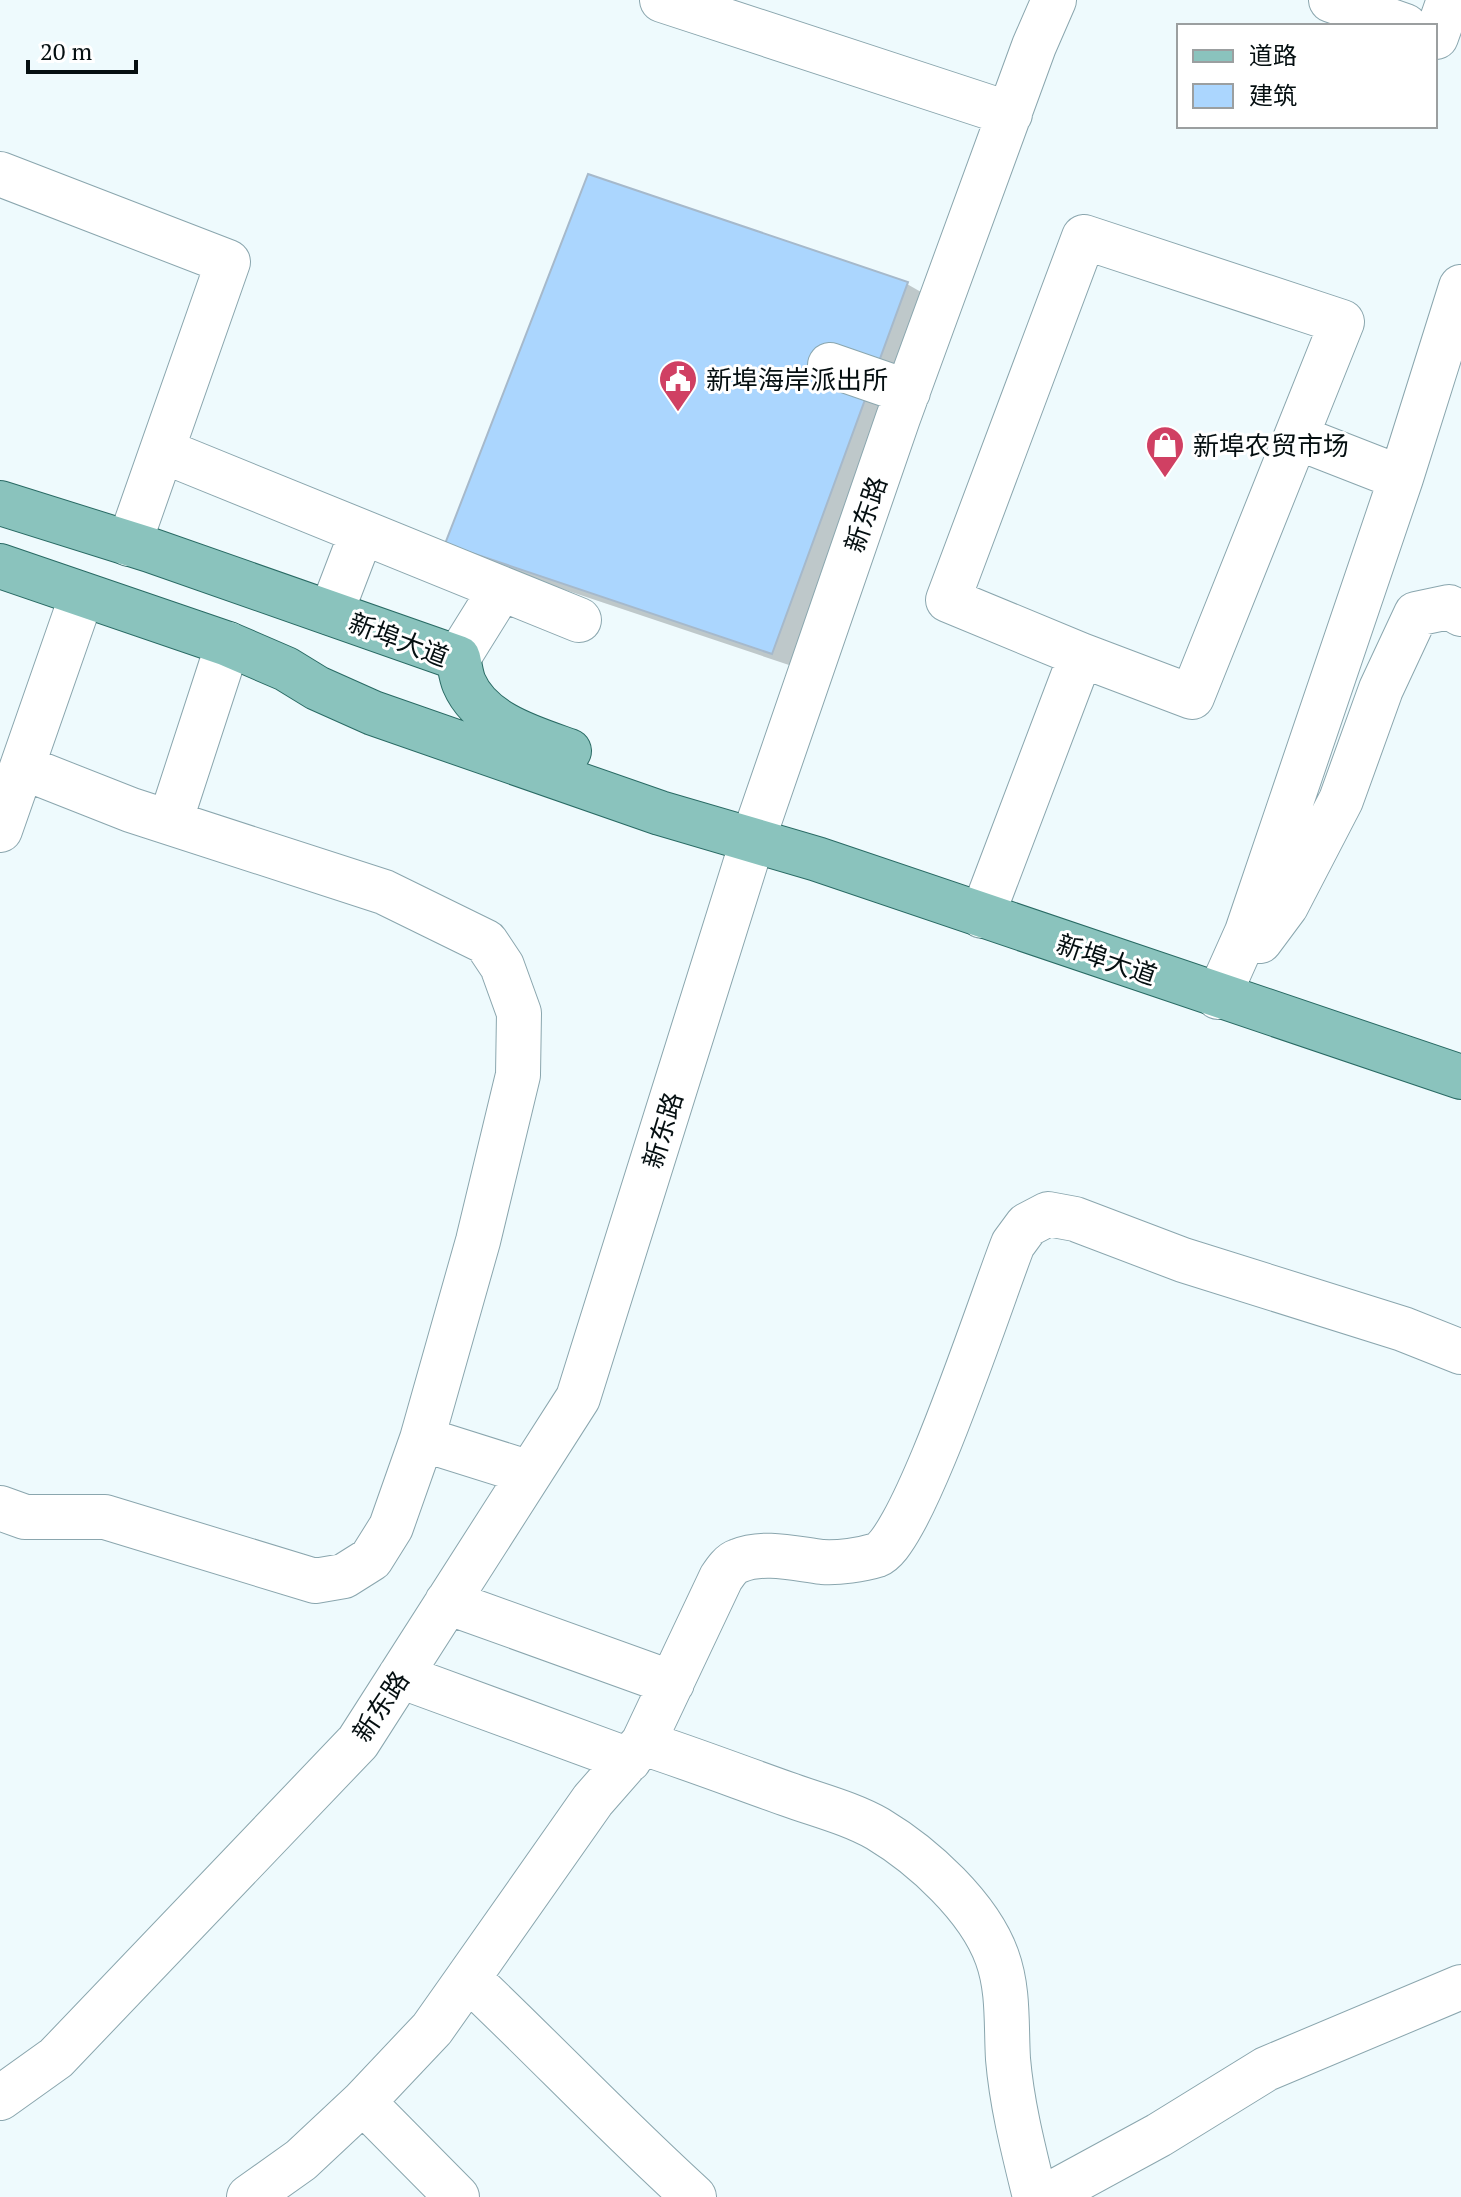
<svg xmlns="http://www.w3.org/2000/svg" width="1461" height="2197" font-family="'PT Serif','Noto Sans SC',serif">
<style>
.shadow{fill:#0003}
.building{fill:#abd6fe;stroke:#a6b9cb;stroke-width:2}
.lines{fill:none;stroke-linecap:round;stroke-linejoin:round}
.minor-casing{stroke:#8aa6ae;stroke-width:46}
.major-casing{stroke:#296a64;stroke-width:46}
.minor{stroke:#fff;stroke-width:44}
.major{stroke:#8ac3bd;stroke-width:44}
.labels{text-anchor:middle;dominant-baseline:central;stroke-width:6;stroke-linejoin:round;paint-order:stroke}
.poi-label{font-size:26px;fill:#050f11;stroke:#fff;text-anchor:start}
.street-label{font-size:26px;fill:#050f11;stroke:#fff}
</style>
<rect width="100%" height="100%" fill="#eefafd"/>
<!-- shadow -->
<path class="shadow" d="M907,284L935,300L801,669L476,560L448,543Z"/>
<!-- building -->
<path class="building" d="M588,174L908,282L772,654L445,544Z"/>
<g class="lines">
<defs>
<path id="minor" d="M662,0L1010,114
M1331,0L1405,26
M1436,37L1449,0
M0,174L228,262L129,544
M830,365L908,392
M1296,437L1401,478
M163,451L579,620
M331,613L362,532
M458,658L501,589
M170,822L228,644
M0,830L82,595
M982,916L1081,655L948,600L1084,237L1342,322L1192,697L1081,655
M1260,941L1286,906L1341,800L1381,689L1416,614L1449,607L1461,614
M1218,997L1247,932L1401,478L1461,287
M422,1439L530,1473
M0,1508L25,1517H105L315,1581L344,1576L371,1559L391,1527L422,1439L478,1241L518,1075L519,1013L502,966L486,942L384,892L131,810L22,767
M447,1602L672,1683
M400,1676L629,1760
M643,1743C692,1759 739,1777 787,1794C817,1805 850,1813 878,1829C923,1856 979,1907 997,1957C1009,1990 1006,2025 1008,2059C1012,2106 1024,2152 1035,2197
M468,1978L593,1800L643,1743L721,1578C725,1572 731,1563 738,1561C764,1550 796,1559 822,1562C839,1563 861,1560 877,1555C913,1542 994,1291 1013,1244L1027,1225L1048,1214L1075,1219L1183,1260L1403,1329L1461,1352
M0,2098L56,2058L358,1742L578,1398L753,839L898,418L1034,46L1054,0
M363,2102L432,2029L468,1978C544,2050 616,2126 694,2197
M249,2197L301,2160L363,2102L457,2197
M1045,2197L1159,2135L1266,2069L1461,1987"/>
<path id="major" d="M0,503L150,550L458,658C460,666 461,676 464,683C481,723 532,738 569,751
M0,566L228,644L286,669L317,688L373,713L660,813L817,859L1461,1077"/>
</defs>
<!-- minor casing -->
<use href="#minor" class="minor-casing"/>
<!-- major casing -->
<use href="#major" class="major-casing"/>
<!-- minor -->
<use href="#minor" class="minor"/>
<!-- major -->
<use href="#major" class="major"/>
</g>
<!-- icons -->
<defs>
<symbol id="civic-pin" viewBox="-11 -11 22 30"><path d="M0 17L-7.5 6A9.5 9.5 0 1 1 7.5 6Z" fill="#d04063" stroke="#fff"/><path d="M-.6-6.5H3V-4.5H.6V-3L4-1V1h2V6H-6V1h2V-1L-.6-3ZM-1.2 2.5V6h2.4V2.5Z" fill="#fff"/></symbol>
<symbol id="shop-pin" viewBox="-11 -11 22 30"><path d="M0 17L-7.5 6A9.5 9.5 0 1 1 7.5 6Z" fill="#d04063" stroke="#fff"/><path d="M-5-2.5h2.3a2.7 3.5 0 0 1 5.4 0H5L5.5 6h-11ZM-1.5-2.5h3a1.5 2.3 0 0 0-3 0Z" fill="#fff"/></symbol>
</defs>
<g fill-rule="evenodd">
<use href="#civic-pin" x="656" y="357" width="44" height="60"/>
<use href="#shop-pin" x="1143" y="423" width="44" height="60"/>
</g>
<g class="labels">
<!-- poi labels -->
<g class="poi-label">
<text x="706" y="379">新埠海岸派出所</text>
<text x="1193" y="445">新埠农贸市场</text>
</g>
<!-- street labels -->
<g class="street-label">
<text transform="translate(865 514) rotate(-71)">新东路</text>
<text transform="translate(399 639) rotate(21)">新埠大道</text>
<text transform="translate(1107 959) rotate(19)">新埠大道</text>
<text transform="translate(662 1130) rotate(-73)">新东路</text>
<text transform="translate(380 1706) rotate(-56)">新东路</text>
</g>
</g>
<!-- legend -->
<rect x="1177" y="24" width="260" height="104" fill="#ffffff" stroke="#9b9fa0" stroke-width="2"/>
<rect x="1193" y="50" width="40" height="12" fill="#8ac3bd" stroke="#9b9fa0" stroke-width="2"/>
<text x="1249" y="64" font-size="24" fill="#050f11">道路</text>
<rect x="1193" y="84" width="40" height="24" fill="#abd6fe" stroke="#9b9fa0" stroke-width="2"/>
<text x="1249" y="104" font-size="24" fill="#050f11">建筑</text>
<!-- scale -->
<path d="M28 60v12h108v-12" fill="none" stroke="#050f11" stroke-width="4"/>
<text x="40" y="60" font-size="24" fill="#050f11" stroke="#ffffff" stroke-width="6" paint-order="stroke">20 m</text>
</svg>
